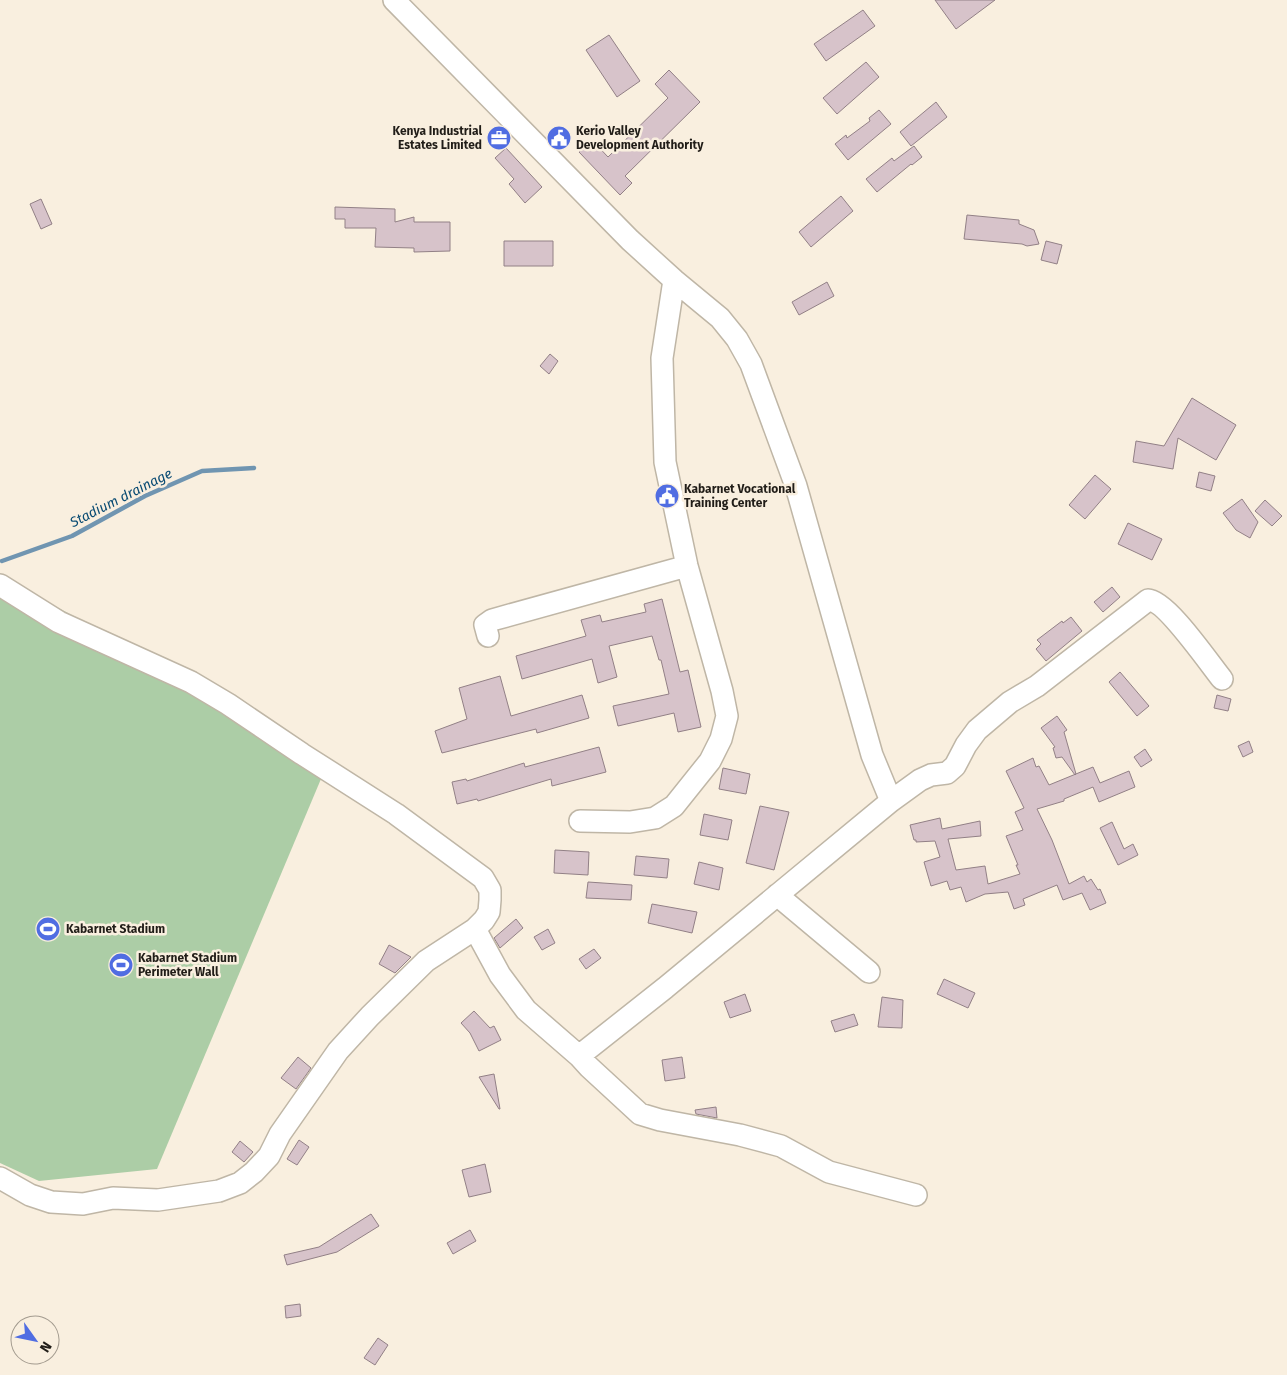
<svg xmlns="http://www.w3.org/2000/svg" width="1287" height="1375" font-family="'Fira Sans',sans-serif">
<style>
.green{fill:#accda6}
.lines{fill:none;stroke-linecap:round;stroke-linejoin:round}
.stream{stroke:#7095b1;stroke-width:4.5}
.building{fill:#d7c3ca;stroke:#928086}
.minor-casing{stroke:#bfb6a6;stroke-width:24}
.minor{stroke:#fff;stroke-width:21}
.labels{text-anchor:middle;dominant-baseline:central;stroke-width:5;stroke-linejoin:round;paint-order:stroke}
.poi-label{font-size:12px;font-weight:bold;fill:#211d18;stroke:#f9efdf;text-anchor:start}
.water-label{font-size:14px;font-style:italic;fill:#094b73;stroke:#f9efdf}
</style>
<rect width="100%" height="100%" fill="#f9efdf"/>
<!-- green -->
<path class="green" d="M0,577L113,637L326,767L157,1169L39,1181L0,1163Z"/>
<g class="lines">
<!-- stream -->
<path class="stream" d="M2,561L72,536L145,496L202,471L254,468"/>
</g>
<!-- building -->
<path class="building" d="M935,0H995L956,29Z
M863,10L875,26L826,61L814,44Z
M609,35L640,81L617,97L586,50Z
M866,62L879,77L837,114L823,98Z
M669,70L700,102L625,176L632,183L620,195L579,152L592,140L608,157L668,98L655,84Z
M936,102L947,117L911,146L900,132Z
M879,110L891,124L848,160L835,144L846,135L847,138L870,121L869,118Z
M914,146L922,157L912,165L911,164L877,192L866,179L892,158L894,161Z
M506,148L542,187L525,203L509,184L514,179L495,158Z
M841,196L853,211L811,247L799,232Z
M41,199L52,224L41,229L30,204Z
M335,207L395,209V222L414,217V222H450V251L414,252V248L375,247L376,228H345V219H335Z
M967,215L1019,220V224L1034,230L1039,244L1027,246L1022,244L964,239Z
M504,241H553V266H504Z
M1046,241L1062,245L1057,264L1041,260Z
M827,282L834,296L799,315L792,302Z
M550,354L558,361L549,374L540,366Z
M1192,398L1236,425L1216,460L1178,438L1173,469L1133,462L1136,441L1164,446Z
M1199,472L1215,476L1211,491L1196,487Z
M1095,475L1111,489L1085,519L1069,505Z
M1242,499L1258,522L1250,538L1236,530L1223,513Z
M1265,500L1282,516L1272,526L1255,511Z
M1128,523L1162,539L1152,560L1118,544Z
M1112,587L1120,597L1103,612L1094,602Z
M662,599L680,672L688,670L701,727L678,732L674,713L618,726L613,706L669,694L661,660H659L652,636L609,646L617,677L598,683L592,659L522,679L516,656L586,636L581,620L600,615L602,622L646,612L644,604Z
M1071,617L1082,631L1046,661L1036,649L1041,644L1037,640L1062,621L1063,623Z
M1120,672L1149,706L1137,716L1109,682Z
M500,676L511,716L582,695L589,718L537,733L536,729L442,753L435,731L467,719L459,688Z
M1217,695L1231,699L1228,711L1214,708Z
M1057,716L1067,730L1064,732L1076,774L1075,775L1062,757L1056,758L1053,748L1055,747L1041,728Z
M1249,741L1253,752L1243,757L1238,746Z
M599,747L606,772L552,786L551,779L478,801L477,799L457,804L452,782L466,779L467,781L524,763L525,767Z
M1145,749L1152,760L1141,767L1134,757Z
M1033,758L1036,767L1039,766L1049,785L1093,767L1100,783L1129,771L1135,787L1099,802L1093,787L1064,799V801L1037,809L1052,840L1069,884L1084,876L1087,882L1091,879L1098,890L1100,889L1106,903L1090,910L1082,893L1063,900L1057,885L1023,899L1025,905L1014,909L1008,892L985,894L966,902L961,887L950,890L947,881L931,886L924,862L940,857L935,841L916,842V840H914L910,825L940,818L942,829L980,821L981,836L948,839L956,870L985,866L988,884L1020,874L1016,865H1018L1006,836L1023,830L1015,812L1024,808L1006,771Z
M723,768L750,774L746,794L719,789Z
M760,806L789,812L774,870L746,863Z
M704,814L732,820L728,840L700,835Z
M1112,822L1124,849L1133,844L1138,855L1118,865L1100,828Z
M555,850L589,852L588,875L554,873Z
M636,856L669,859L667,878L634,875Z
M699,862L723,868L719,890L694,884Z
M588,882L632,885L631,900L586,898Z
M652,904L697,912L692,933L648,923Z
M516,919L523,928L500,948L494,938Z
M548,929L555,943L542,950L534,937Z
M389,945L411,957L395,973L379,964Z
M594,949L601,958L586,969L579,959Z
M944,979L975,993L968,1008L937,994Z
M745,994L751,1011L730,1018L724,1002Z
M882,997L903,1000L902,1028L878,1027Z
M474,1011L490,1028L494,1026L501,1040L479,1051L470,1033L461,1023Z
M854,1014L858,1025L835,1032L831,1021Z
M298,1057L311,1068L296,1089L281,1078Z
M682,1057L685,1078L665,1081L662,1060Z
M494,1074L500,1109H499L479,1077Z
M716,1107L717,1118L696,1114L695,1110Z
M299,1140L309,1147L297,1165L287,1159Z
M240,1141L253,1152L244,1162L232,1152Z
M485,1164L491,1192L469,1197L462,1170Z
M371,1214L379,1226L337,1252L287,1265L284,1255L319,1247Z
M470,1230L476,1241L453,1254L447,1243Z
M300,1304L301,1316L286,1318L285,1306Z
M378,1338L388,1345L375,1365L364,1358Z"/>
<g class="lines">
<defs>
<path id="minor" d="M394,0L630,240L674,280L720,318L737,339L751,364L796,486L872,755L891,801L665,988L579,1056L589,1067L640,1114L660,1120L740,1135L781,1146L829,1172L916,1195
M0,585L59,622L191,682L228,704L302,754L396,814L483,878L490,890V900L489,912L484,920L475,929L426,961L370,1016L338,1051L280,1134L269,1156L254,1172L240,1183L219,1191L158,1200L113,1198L83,1204L51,1202L30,1195L0,1178
M488,636L485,625L492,620L687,566
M891,801L920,780L931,775L947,773L955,766L966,745L977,730L1010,702L1037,686L1148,600C1166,600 1209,663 1222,679
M580,821L630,822L655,818L674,806L710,761L721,739L727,716L722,691L687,566L665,462L662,358L674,280
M777,895L869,972
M475,929L500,975L526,1010L579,1056"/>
</defs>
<!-- minor casing -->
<use href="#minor" class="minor-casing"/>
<!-- minor -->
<use href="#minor" class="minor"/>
</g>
<!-- icons -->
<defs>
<symbol id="office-disc" viewBox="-11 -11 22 22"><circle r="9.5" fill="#506de2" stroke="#f9efdf"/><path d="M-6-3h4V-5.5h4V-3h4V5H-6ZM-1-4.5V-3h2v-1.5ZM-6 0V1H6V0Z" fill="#fff"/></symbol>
<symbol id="civic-disc" viewBox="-11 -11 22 22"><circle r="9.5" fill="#506de2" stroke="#f9efdf"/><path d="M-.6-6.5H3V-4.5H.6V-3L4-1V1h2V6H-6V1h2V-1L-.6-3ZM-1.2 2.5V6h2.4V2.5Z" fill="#fff"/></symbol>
<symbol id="stadium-disc" viewBox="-11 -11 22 22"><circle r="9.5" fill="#506de2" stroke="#f9efdf"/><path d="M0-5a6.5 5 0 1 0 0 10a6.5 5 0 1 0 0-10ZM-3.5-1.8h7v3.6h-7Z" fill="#fff"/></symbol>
</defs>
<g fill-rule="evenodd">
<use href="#office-disc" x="485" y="124" width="28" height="28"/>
<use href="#civic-disc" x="545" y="124" width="28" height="28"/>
<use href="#civic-disc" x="653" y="482" width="28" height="28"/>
<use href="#stadium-disc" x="34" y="915" width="28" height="28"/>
<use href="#stadium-disc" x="107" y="951" width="28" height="28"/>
</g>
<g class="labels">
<!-- poi labels -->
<g class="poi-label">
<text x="482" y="131" text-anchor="end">Kenya Industrial<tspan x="482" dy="14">Estates Limited</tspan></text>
<text x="576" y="131">Kerio Valley<tspan x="576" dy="14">Development Authority</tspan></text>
<text x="684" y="489">Kabarnet Vocational<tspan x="684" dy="14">Training Center</tspan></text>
<text x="66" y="929">Kabarnet Stadium</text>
<text x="138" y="958">Kabarnet Stadium<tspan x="138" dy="14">Perimeter Wall</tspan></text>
</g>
<!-- water labels -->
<g class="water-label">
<text transform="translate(121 498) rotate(-27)">Stadium drainage</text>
</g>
</g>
<!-- north arrow -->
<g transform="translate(35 1340) rotate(123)"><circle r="24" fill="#f9efdf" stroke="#a39b8f"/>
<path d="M0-4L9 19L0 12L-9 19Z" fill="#506de2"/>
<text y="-8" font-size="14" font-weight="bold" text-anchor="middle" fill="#211d18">N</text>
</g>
</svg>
